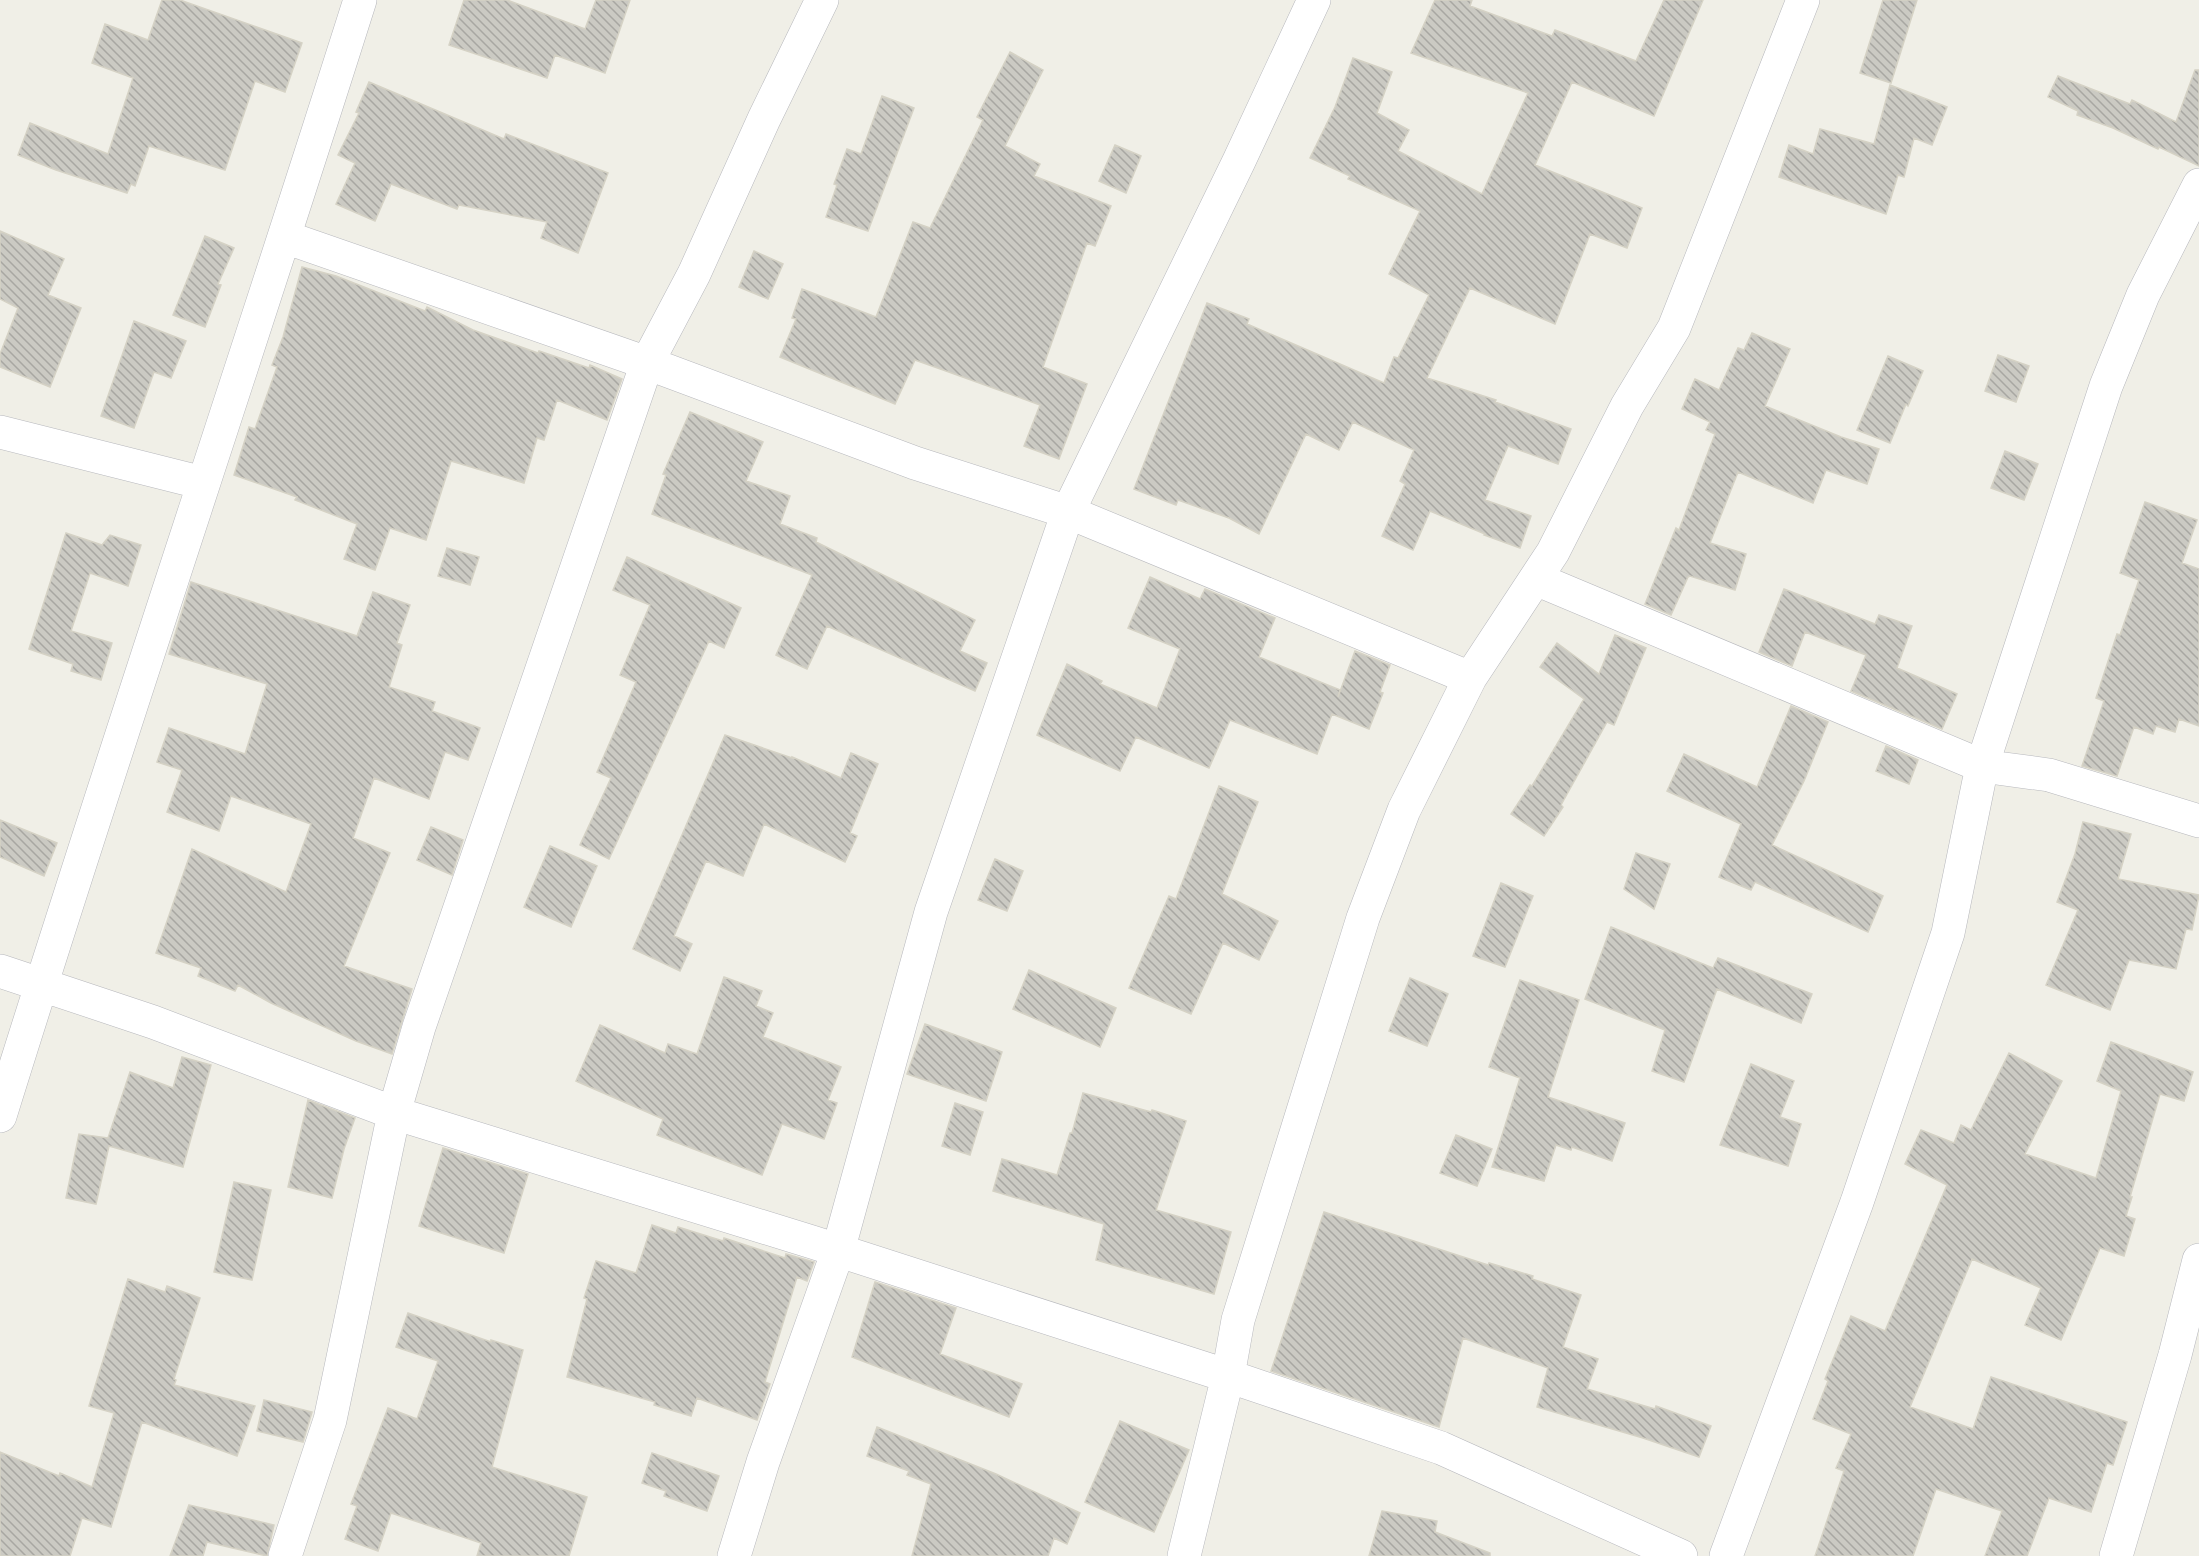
<svg xmlns="http://www.w3.org/2000/svg" width="2199" height="1556" font-family="Roboto,sans-serif">
<style>
.building{fill:url(#building-back-hatch);stroke:#d5d2c5;stroke-width:1.5}
.lines{fill:none;stroke-linecap:round;stroke-linejoin:round}
.minor-casing{stroke:#b7b8bd;stroke-width:34}
.minor{stroke:#fff;stroke-width:33}
</style>
<defs>
<pattern id="building-back-hatch" width="6" height="6" patternUnits="userSpaceOnUse" patternTransform="scale(1.5)"><rect width="6" height="6" fill="#cbcac3"/><path d="M-1 5l2 2M0 0l6 6M5-1l2 2" fill="none" stroke="#a8a7a2"/></pattern>
</defs>
<rect width="100%" height="100%" fill="#f0efe7"/>
<!-- building -->
<path class="building" d="M162,0H180L302,43L285,92L255,81L225,170L149,146L135,186L131,184L127,193L56,170L18,155L30,123L108,154L133,78L92,63L105,24L148,40Z
M464,0H507L585,29L596,0H630L605,73L555,55L547,78L449,45Z
M1435,0H1472L1470,6L1552,36L1555,30L1636,61L1664,0H1703L1654,116L1572,82L1535,165L1642,208L1627,248L1590,234L1555,324L1470,288L1427,378L1496,400L1495,402L1571,429L1558,464L1508,446L1485,500L1531,516L1520,548L1484,535L1485,534L1430,511L1413,550L1382,536L1405,484L1400,481L1414,450L1353,422L1339,450L1306,434L1259,534L1229,518L1178,500L1176,505L1134,489L1207,303L1249,319L1247,324L1384,383L1394,357L1398,358L1429,295L1389,274L1420,211L1348,179L1350,176L1310,158L1335,107L1353,58L1392,72L1377,113L1409,130L1398,151L1482,194L1528,93L1411,53Z
M1883,0H1917L1891,83L1860,73Z
M1010,52L1043,70L1005,146L1040,164L1034,176L1111,206L1095,246L1087,243L1043,367L1087,384L1059,459L1024,446L1040,405L946,371L915,360L895,404L780,357L796,319L792,318L802,289L876,317L913,222L930,228L983,120L977,117Z
M2195,70H2199V166L2159,147L2158,149L2113,128L2077,115L2078,111L2048,97L2058,76L2130,104L2132,100L2176,122Z
M369,82L504,139L506,134L608,173L578,253L541,238L547,222L459,205L457,209L391,184L375,221L336,204L355,163L338,155L359,113L356,112Z
M1890,85L1947,107L1932,145L1914,138L1904,177L1898,175L1886,214L1779,177L1789,145L1813,154L1820,129L1874,144Z
M882,96L914,108L868,231L826,217L837,185L834,184L847,149L861,154Z
M1115,145L1141,156L1126,193L1099,181Z
M0,231L64,259L48,295L81,308L50,387L0,367V354L18,308L0,299Z
M205,236L234,248L218,284L221,285L205,327L173,315Z
M754,251L783,264L768,299L739,287Z
M302,267L336,276L425,311L427,307L473,330L538,353L539,351L589,368L590,365L622,379L607,420L557,400L544,440L537,438L524,483L451,461L426,540L390,528L375,570L344,559L357,524L295,500L297,497L234,475L249,427L255,429L277,367L272,365L283,337Z
M134,321L186,341L171,378L154,372L134,428L101,416Z
M1752,333L1790,349L1765,406L1841,437L1879,449L1867,484L1826,470L1813,503L1738,472L1710,543L1746,554L1735,590L1690,576L1688,577L1671,615L1645,604L1676,528L1679,530L1715,434L1706,430L1710,422L1682,409L1695,379L1719,390L1738,348L1744,350Z
M1998,355L2029,366L2016,402L1985,391Z
M1888,356L1923,371L1908,406L1906,404L1890,443L1857,430Z
M690,412L763,442L746,481L790,496L780,524L817,538L816,542L975,620L960,651L987,663L975,691L827,626L807,669L776,655L812,575L652,514L666,475L663,474Z
M2005,451L2038,464L2024,500L1991,488Z
M2145,502L2197,520L2182,563L2199,569V726L2179,719L2175,732L2156,726L2153,734L2134,727L2117,776L2082,766L2104,701L2096,698L2117,634L2120,635L2139,580L2120,573Z
M66,533L102,545L110,535L141,545L128,586L90,573L71,631L112,643L101,680L71,671L73,664L29,649Z
M447,548L479,557L470,585L438,576Z
M627,557L741,608L724,648L709,641L609,859L580,845L611,778L597,772L636,682L620,675L650,605L613,590Z
M1150,577L1200,599L1205,589L1275,618L1259,657L1340,690L1338,697L1355,651L1390,665L1380,692L1383,693L1369,729L1332,714L1317,754L1230,720L1209,768L1136,737L1120,771L1037,735L1067,664L1102,681L1100,684L1157,708L1180,649L1128,628Z
M191,582L357,636L373,592L410,605L397,643L402,645L389,687L435,702L432,711L480,728L468,760L445,752L429,799L374,778L353,838L390,853L344,966L412,989L392,1054L356,1041L271,1003L238,985L235,991L198,976L201,968L156,953L192,849L286,892L311,824L231,796L219,831L167,812L182,770L157,762L169,728L245,754L267,684L169,654Z
M1784,589L1875,624L1879,615L1912,626L1897,668L1957,694L1942,729L1851,691L1866,655L1805,632L1792,666L1759,652Z
M1615,635L1646,648L1614,725L1607,722L1561,805L1563,807L1544,836L1511,814L1530,785L1532,786L1584,699L1540,667L1557,643L1599,674Z
M1791,706L1828,722L1804,781L1772,845L1883,896L1868,932L1755,882L1751,890L1719,877L1741,824L1667,791L1684,754L1757,787Z
M725,735L792,758V757L841,778L851,753L878,764L850,833L857,836L845,862L764,824L743,876L706,861L674,936L692,944L680,971L633,949Z
M1886,746L1918,760L1909,784L1876,771Z
M1219,786L1258,802L1222,894L1278,921L1259,960L1223,943L1191,1014L1129,988L1169,896L1176,899Z
M0,820L57,843L44,876L0,857Z
M2083,822L2131,834L2118,879L2199,895L2192,930L2186,929L2176,969L2129,960L2110,1010L2046,985L2078,910L2057,902L2075,854Z
M431,827L463,840L452,875L417,860Z
M550,846L597,866L571,927L524,907Z
M1636,853L1670,864L1654,909L1624,889Z
M995,859L1023,871L1007,911L978,900Z
M1501,883L1533,896L1505,967L1473,956Z
M1611,927L1713,968L1718,958L1812,994L1801,1023L1717,989L1684,1082L1652,1071L1665,1030L1585,999Z
M1029,970L1116,1008L1100,1047L1013,1009Z
M724,977L762,991L756,1006L773,1013L763,1037L841,1067L828,1100L837,1103L824,1139L782,1124L762,1175L657,1135L663,1119L576,1081L600,1025L665,1053L668,1044L697,1054Z
M1410,978L1448,994L1427,1046L1389,1031Z
M1520,980L1579,1000L1548,1097L1625,1123L1612,1161L1572,1147L1571,1150L1556,1145L1544,1181L1492,1167L1520,1078L1489,1067Z
M925,1024L1002,1052L986,1101L907,1074Z
M2111,1042L2193,1072L2184,1101L2160,1094L2130,1197H2132L2126,1216L2135,1219L2124,1256L2100,1248L2061,1340L2025,1325L2041,1288L1972,1259L1910,1407L1973,1429L1991,1377L2127,1422L2113,1465L2107,1463L2091,1512L2049,1498L2027,1556H1985L2002,1511L1936,1489L1913,1556H1815L1844,1471L1836,1468L1851,1434L1813,1419L1828,1381L1825,1379L1851,1316L1885,1331L1947,1185L1905,1164L1921,1130L1954,1143L1961,1125L1971,1130L2009,1053L2062,1081L2025,1154L2096,1178L2121,1091L2097,1081Z
M182,1057L211,1065L183,1167L109,1146L96,1204L66,1198L79,1134L108,1138L130,1072L173,1088Z
M1751,1064L1794,1081L1780,1117L1801,1124L1788,1166L1720,1145Z
M1083,1093L1151,1112L1152,1110L1186,1121L1156,1210L1231,1232L1214,1294L1096,1260L1104,1224L993,1191L1002,1159L1057,1175L1070,1133H1072Z
M308,1100L355,1118L344,1149L332,1198L288,1187Z
M955,1103L983,1112L970,1155L942,1146Z
M1456,1135L1492,1149L1477,1186L1440,1173Z
M443,1148L528,1174L504,1253L419,1226Z
M234,1182L271,1190L252,1280L214,1272Z
M1324,1212L1488,1265L1489,1263L1533,1276L1532,1279L1581,1295L1563,1347L1598,1359L1587,1389L1655,1409L1656,1406L1711,1426L1699,1457L1643,1438L1537,1407L1548,1368L1463,1338L1439,1427L1271,1371Z
M652,1225L676,1233L678,1227L723,1241L724,1238L785,1258L786,1254L814,1262L807,1281L797,1277L765,1382L770,1384L757,1420L697,1398L691,1416L654,1405L655,1402L567,1377L587,1299L584,1298L596,1261L636,1273Z
M128,1279L165,1292L167,1286L200,1298L174,1379L176,1380L174,1385L255,1406L237,1456L142,1422L111,1527L82,1518L70,1556H0V1452L59,1476L60,1473L92,1487L114,1413L89,1406Z
M875,1282L956,1308L940,1354L1022,1384L1009,1417L852,1357Z
M408,1313L491,1342V1340L523,1350L492,1467L587,1497L569,1556H477L481,1543L391,1513L378,1551L345,1539L357,1506L351,1504L388,1408L417,1419L438,1361L396,1347Z
M264,1400L312,1412L303,1442L257,1431Z
M1120,1421L1189,1450L1154,1532L1085,1502Z
M877,1427L996,1474L1080,1513L1067,1544L1054,1538L1048,1556H912L931,1484L907,1475L909,1471L867,1456Z
M652,1453L719,1476L707,1511L664,1496L666,1491L642,1483Z
M189,1505L274,1525L267,1556L207,1542L203,1556H170Z
M1382,1511L1437,1521L1435,1532L1490,1553V1556H1369Z"/>
<g class="lines">
<defs>
<path id="minor" d="M285,237L647,363L915,463L1068,512L1470,678
M0,432L203,483
M1536,579L1982,766L2049,775L2199,821
M0,971L153,1022L394,1113L812,1242L1228,1376L1441,1448L1681,1556
M0,1116C116,743 242,373 360,0
M285,1556L330,1420L394,1113L419,1027L647,363L694,274L764,119L822,0
M734,1556L763,1462L838,1251L931,912L1068,512L1239,161L1314,0
M1184,1556L1228,1376L1238,1320L1363,918L1404,810L1470,678L1553,552L1627,406L1674,328L1803,0
M1726,1556L1857,1202L1948,933L1982,766L2106,386L2143,295L2199,185
M2116,1556L2175,1355L2199,1260"/>
</defs>
<!-- minor casing -->
<use href="#minor" class="minor-casing"/>
<!-- minor -->
<use href="#minor" class="minor"/>
</g>
</svg>
